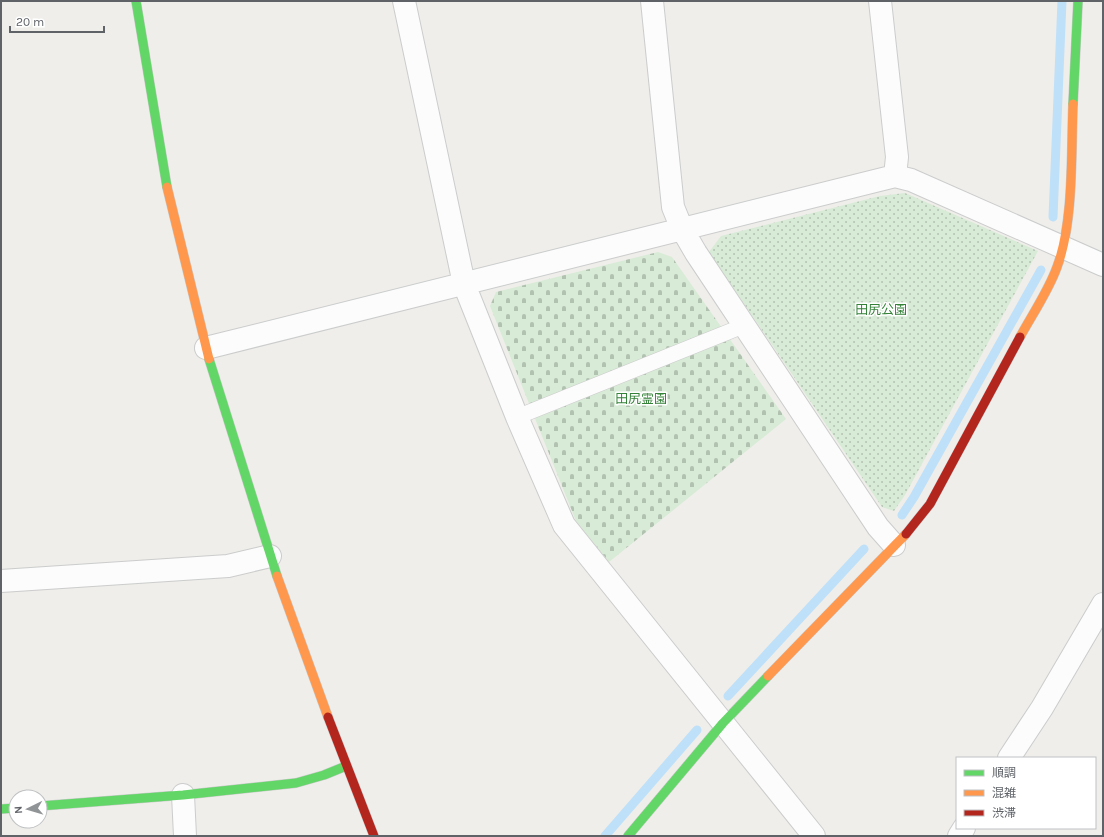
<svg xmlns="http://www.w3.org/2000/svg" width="1104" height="837" font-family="Karla,'Noto Sans JP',sans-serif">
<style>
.cemetery{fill:url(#cemetery-stones)}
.park{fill:url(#park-dots)}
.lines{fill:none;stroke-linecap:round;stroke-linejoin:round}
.stream{stroke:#bfe0f9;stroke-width:9}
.lane-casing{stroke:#cbcccc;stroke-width:16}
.street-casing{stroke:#cbcccc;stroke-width:24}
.fast-casing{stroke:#cacacb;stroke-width:10}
.slow-casing{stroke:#cacacb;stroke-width:10}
.jam-casing{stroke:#cacacb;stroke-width:10}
.lane{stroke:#fdfcfc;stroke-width:15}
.street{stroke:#fdfcfc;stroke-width:22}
.fast{stroke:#63d668;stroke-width:9}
.slow{stroke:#ff974d;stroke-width:9}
.jam{stroke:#b3261e;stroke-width:9}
.labels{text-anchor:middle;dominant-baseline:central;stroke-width:3;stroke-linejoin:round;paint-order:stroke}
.park-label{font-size:13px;fill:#348238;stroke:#fff}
</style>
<defs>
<pattern id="cemetery-stones" width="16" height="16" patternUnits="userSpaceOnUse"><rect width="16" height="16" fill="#d8ebd6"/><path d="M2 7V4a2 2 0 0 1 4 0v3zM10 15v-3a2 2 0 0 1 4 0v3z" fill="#b2c2b1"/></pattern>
<pattern id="park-dots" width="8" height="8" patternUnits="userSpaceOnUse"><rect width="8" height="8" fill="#d8ebd6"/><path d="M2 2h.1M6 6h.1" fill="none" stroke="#b2c2b1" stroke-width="1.8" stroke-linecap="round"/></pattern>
</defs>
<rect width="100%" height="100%" fill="#efeeea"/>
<!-- cemetery -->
<path class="cemetery" d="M658,252L672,257L786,419L609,562L576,521L490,306L496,292Z"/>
<!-- park -->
<path class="park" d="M905,193L1038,251L905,495L894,511L882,507L709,252L721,236L880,196Z"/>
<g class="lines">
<!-- stream -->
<path class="stream" d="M1053,217L1062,1
M902,515L914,497L1041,270
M728,696L864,549
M605,836L697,730"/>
<defs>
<path id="lane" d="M517,417L743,326"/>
<path id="street" d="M404,1L464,284L517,417L564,525L814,836
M652,1L673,207L682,229L696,253L878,527L894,545
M880,1L897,157L895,176
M206,348L895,176L911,180L1103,265
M1,581L228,566L270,556
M1009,758L1042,708L1103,604
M183,795L185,836
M959,836L964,828"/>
<path id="fast" d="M136,1L167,187
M1073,104L1078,1
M209,359L277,576
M40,806L183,795L296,783L324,775L346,766
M1,809L16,808
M628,836L723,723L768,676"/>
<path id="slow" d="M167,187L209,359
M1020,337C1032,315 1049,290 1057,267C1074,222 1071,153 1073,104
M277,576L328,717
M768,676L906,534"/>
<path id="jam" d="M906,534L930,504L1020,337
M328,717L374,836"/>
</defs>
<!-- lane casing -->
<use href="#lane" class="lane-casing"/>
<!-- street casing -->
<use href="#street" class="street-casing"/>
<!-- fast casing -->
<use href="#fast" class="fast-casing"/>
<!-- slow casing -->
<use href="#slow" class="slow-casing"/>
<!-- jam casing -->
<use href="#jam" class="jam-casing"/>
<!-- lane -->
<use href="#lane" class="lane"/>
<!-- street -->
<use href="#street" class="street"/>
<!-- fast -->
<use href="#fast" class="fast"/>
<!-- slow -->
<use href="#slow" class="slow"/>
<!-- jam -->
<use href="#jam" class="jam"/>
</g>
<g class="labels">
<!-- park labels -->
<g class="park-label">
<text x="881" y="309">田尻公園</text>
<text x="641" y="398">田尻霊園</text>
</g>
</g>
<!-- border -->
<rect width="1104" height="837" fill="none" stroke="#5f6368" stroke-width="4"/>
<!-- legend -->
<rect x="956" y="757" width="140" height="72" fill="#ffffff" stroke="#bfc1c3"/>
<rect x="964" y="770" width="20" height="6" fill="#63d668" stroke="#bfc1c3"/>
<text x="992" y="777" font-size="12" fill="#5f6368">順調</text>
<rect x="964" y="790" width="20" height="6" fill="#ff974d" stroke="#bfc1c3"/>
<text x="992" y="797" font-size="12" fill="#5f6368">混雑</text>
<rect x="964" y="810" width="20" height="6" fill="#b3261e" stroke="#bfc1c3"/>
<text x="992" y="817" font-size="12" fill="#5f6368">渋滞</text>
<!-- north arrow -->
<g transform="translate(28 809) rotate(265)"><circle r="19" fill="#ffffff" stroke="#bfc1c3"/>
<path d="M0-3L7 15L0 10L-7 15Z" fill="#919496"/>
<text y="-6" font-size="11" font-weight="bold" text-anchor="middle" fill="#5f6368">N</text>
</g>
<!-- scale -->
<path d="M10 26v6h94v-6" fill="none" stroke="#5f6368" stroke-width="2"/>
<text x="16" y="26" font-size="12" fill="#5f6368" stroke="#ffffff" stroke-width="3" paint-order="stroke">20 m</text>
</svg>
